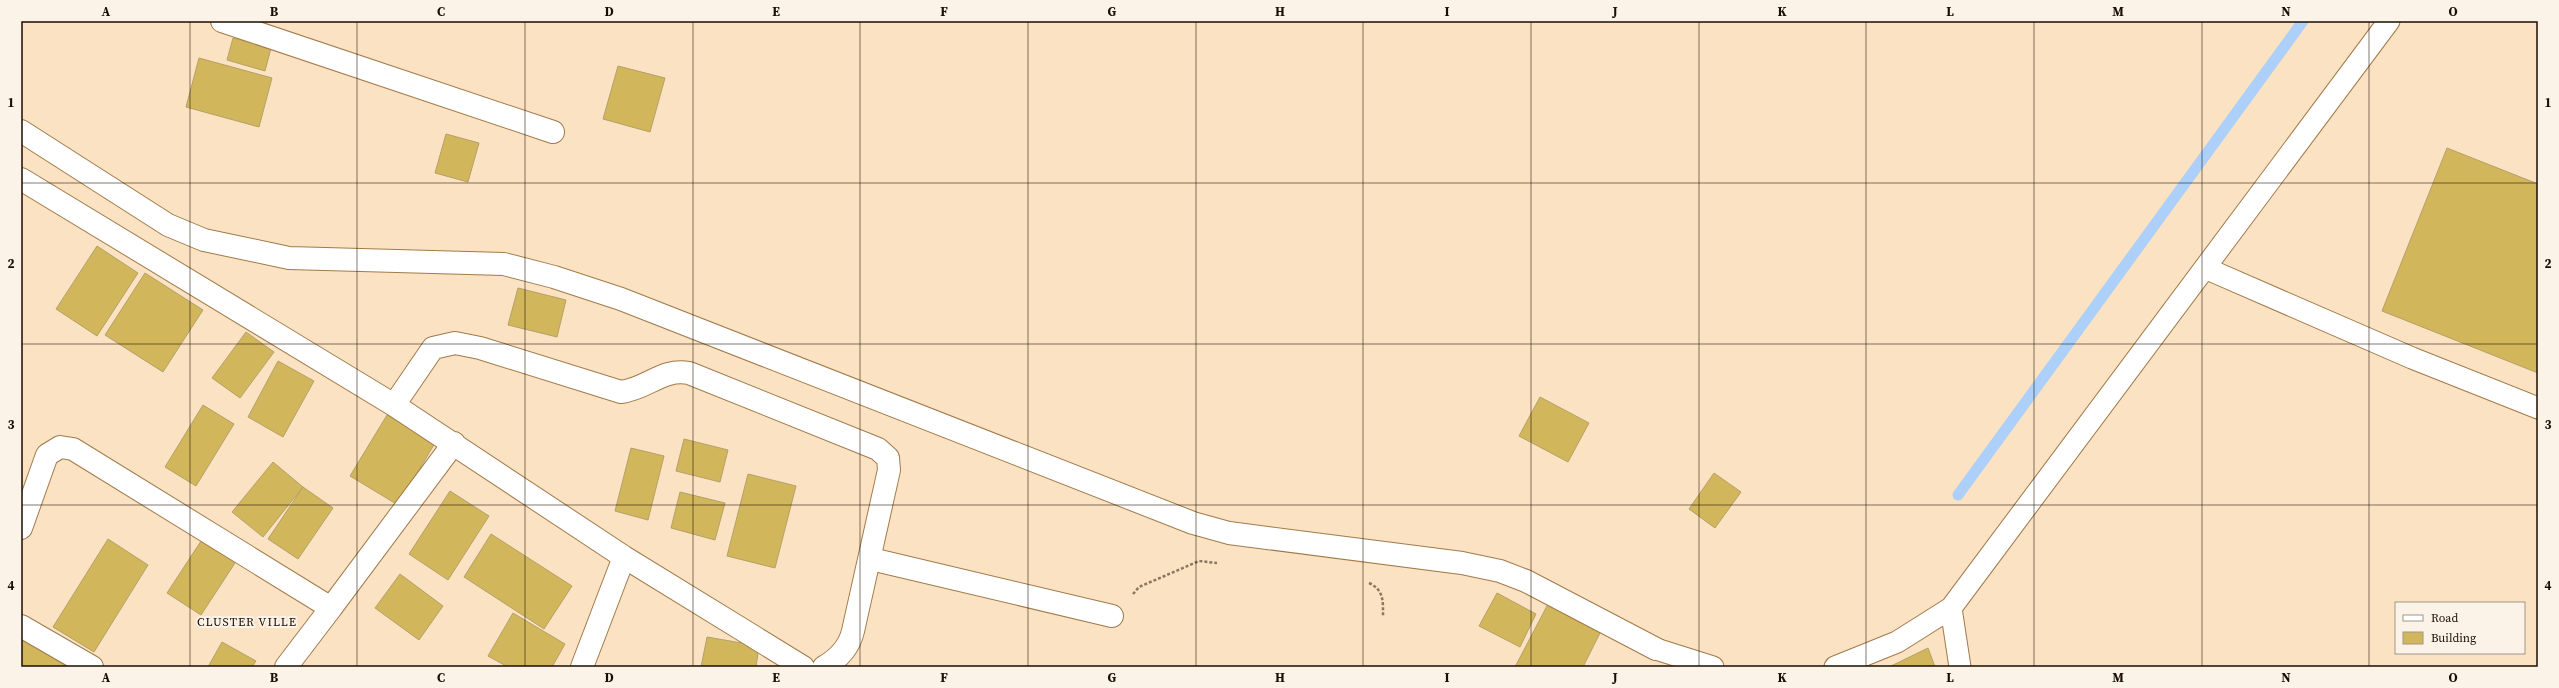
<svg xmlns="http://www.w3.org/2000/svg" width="2559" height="688" font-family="'Source Serif 4',serif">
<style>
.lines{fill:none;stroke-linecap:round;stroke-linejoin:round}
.stream{stroke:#acd0f9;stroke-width:11}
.building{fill:#d2b65b;stroke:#b4a166}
.lane-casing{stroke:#a17a49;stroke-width:23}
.street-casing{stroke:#a17a49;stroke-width:24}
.path{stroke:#8b7761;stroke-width:2.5;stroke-dasharray:3 2;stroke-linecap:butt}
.lane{stroke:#fff;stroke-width:21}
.street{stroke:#fff;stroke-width:22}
.grid{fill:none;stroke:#1b0d00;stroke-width:1;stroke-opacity:0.55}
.labels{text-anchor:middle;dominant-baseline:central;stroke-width:4;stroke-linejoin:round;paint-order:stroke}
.neighbourhood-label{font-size:12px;letter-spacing:1px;fill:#1b0d00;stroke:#fbf2e8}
.neatline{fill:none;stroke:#1b0d00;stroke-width:1.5}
.grid-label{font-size:13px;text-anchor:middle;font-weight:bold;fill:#1b0d00}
</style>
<rect width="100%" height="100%" fill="#fbe2c3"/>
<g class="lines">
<!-- stream -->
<path class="stream" d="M1958,495L2303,21"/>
</g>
<!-- building -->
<path class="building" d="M233,38L271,48L265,71L227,60Z
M199,58L272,78L259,127L186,107Z
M618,66L665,78L650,132L603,119Z
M446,134L479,143L468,182L435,173Z
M2447,148L2538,184V373L2382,311Z
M97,246L138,273L97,336L56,309Z
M145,273L203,310L163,372L105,335Z
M518,288L566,300L557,337L508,325Z
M246,332L274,352L240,398L212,378Z
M278,361L314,381L283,437L248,417Z
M1540,397L1589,423L1568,462L1519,436Z
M203,405L234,424L196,486L165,467Z
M387,415L435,443L398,505L350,476Z
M684,439L728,450L720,482L676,471Z
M631,448L664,456L648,520L615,511Z
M273,462L303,487L263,537L232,512Z
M1714,473L1741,492L1715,528L1689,509Z
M748,474L796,486L775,568L727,556Z
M303,487L333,508L298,559L268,539Z
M450,491L489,516L448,580L409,554Z
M680,492L725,503L715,540L671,528Z
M491,534L572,586L544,629L464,577Z
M203,538L237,560L201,615L167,593Z
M108,539L148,565L94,652L53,627Z
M400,574L443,606L419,640L375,608Z
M1497,593L1536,614L1520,647L1479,626Z
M1548,604L1601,631L1583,667H1515Z
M513,613L565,644L552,667H508L488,656Z
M21,637L67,667H21Z
M707,637L759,646L756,667H701Z
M222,642L256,661L252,667H208Z
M1928,648L1935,667H1889Z"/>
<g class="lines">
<defs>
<path id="lane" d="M2205,268L2412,358L2538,408
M1951,608L1960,667
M1656,649L1713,667
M1835,667L1897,642L1951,608L2389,21"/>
<path id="street" d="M222,21L553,132
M21,131L168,225L204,240L289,258L504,264L554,277L621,299L1193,523L1229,533L1462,563L1500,571L1526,581L1656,649
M21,179L394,405L624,557L803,667
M394,405L433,348L455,343L480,348L621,392C647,389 662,368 689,373L878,449L888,458L889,470L853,631C849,648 838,659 824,667
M21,528L47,455L60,447L73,449L331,608L286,667
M871,559L1112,616
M331,608L454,443
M21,626L92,667
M582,667L624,557"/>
</defs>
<!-- lane casing -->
<use href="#lane" class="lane-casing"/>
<!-- street casing -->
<use href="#street" class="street-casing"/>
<!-- path -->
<path class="path" d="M1369,583C1384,590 1383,601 1383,616
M1133,594L1139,587L1199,561L1217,563"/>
<!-- lane -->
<use href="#lane" class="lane"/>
<!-- street -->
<use href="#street" class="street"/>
</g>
<!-- grid -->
<path class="grid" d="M190,21V667M357,21V667M525,21V667M693,21V667M860,21V667M1028,21V667M1196,21V667M1363,21V667M1531,21V667M1699,21V667M1866,21V667M2034,21V667M2202,21V667M2369,21V667M21,183H2538M21,344H2538M21,505H2538"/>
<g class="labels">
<!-- neighbourhood labels -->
<g class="neighbourhood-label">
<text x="247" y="622">CLUSTER VILLE</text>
</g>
</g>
<!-- border -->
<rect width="2559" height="688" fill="none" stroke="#fbf2e8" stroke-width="44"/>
<!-- legend -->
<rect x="2395" y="602" width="130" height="52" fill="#fbf2e8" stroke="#a1968b"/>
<rect x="2403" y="615" width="20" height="6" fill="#ffffff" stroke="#a1968b"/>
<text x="2431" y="622" font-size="12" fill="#1b0d00">Road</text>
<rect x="2403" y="632" width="20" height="12" fill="#d2b65b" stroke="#a1968b"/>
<text x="2431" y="642" font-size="12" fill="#1b0d00">Building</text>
<rect x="22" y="22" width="2515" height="644" class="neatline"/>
<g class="grid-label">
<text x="106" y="16">A</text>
<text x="274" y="16">B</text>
<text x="441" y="16">C</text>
<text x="609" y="16">D</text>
<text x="776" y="16">E</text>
<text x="944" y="16">F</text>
<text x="1112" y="16">G</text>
<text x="1280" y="16">H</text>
<text x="1447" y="16">I</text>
<text x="1615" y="16">J</text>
<text x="1782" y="16">K</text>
<text x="1950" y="16">L</text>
<text x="2118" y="16">M</text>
<text x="2286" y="16">N</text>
<text x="2453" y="16">O</text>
<text x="11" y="107">1</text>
<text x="2548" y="107">1</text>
<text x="11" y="268">2</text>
<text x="2548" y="268">2</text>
<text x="11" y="429">3</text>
<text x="2548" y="429">3</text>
<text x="11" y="590">4</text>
<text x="2548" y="590">4</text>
<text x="106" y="682">A</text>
<text x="274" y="682">B</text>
<text x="441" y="682">C</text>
<text x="609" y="682">D</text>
<text x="776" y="682">E</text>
<text x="944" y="682">F</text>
<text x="1112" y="682">G</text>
<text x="1280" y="682">H</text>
<text x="1447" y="682">I</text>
<text x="1615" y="682">J</text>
<text x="1782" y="682">K</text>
<text x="1950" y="682">L</text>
<text x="2118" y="682">M</text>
<text x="2286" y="682">N</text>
<text x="2453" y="682">O</text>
</g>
</svg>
